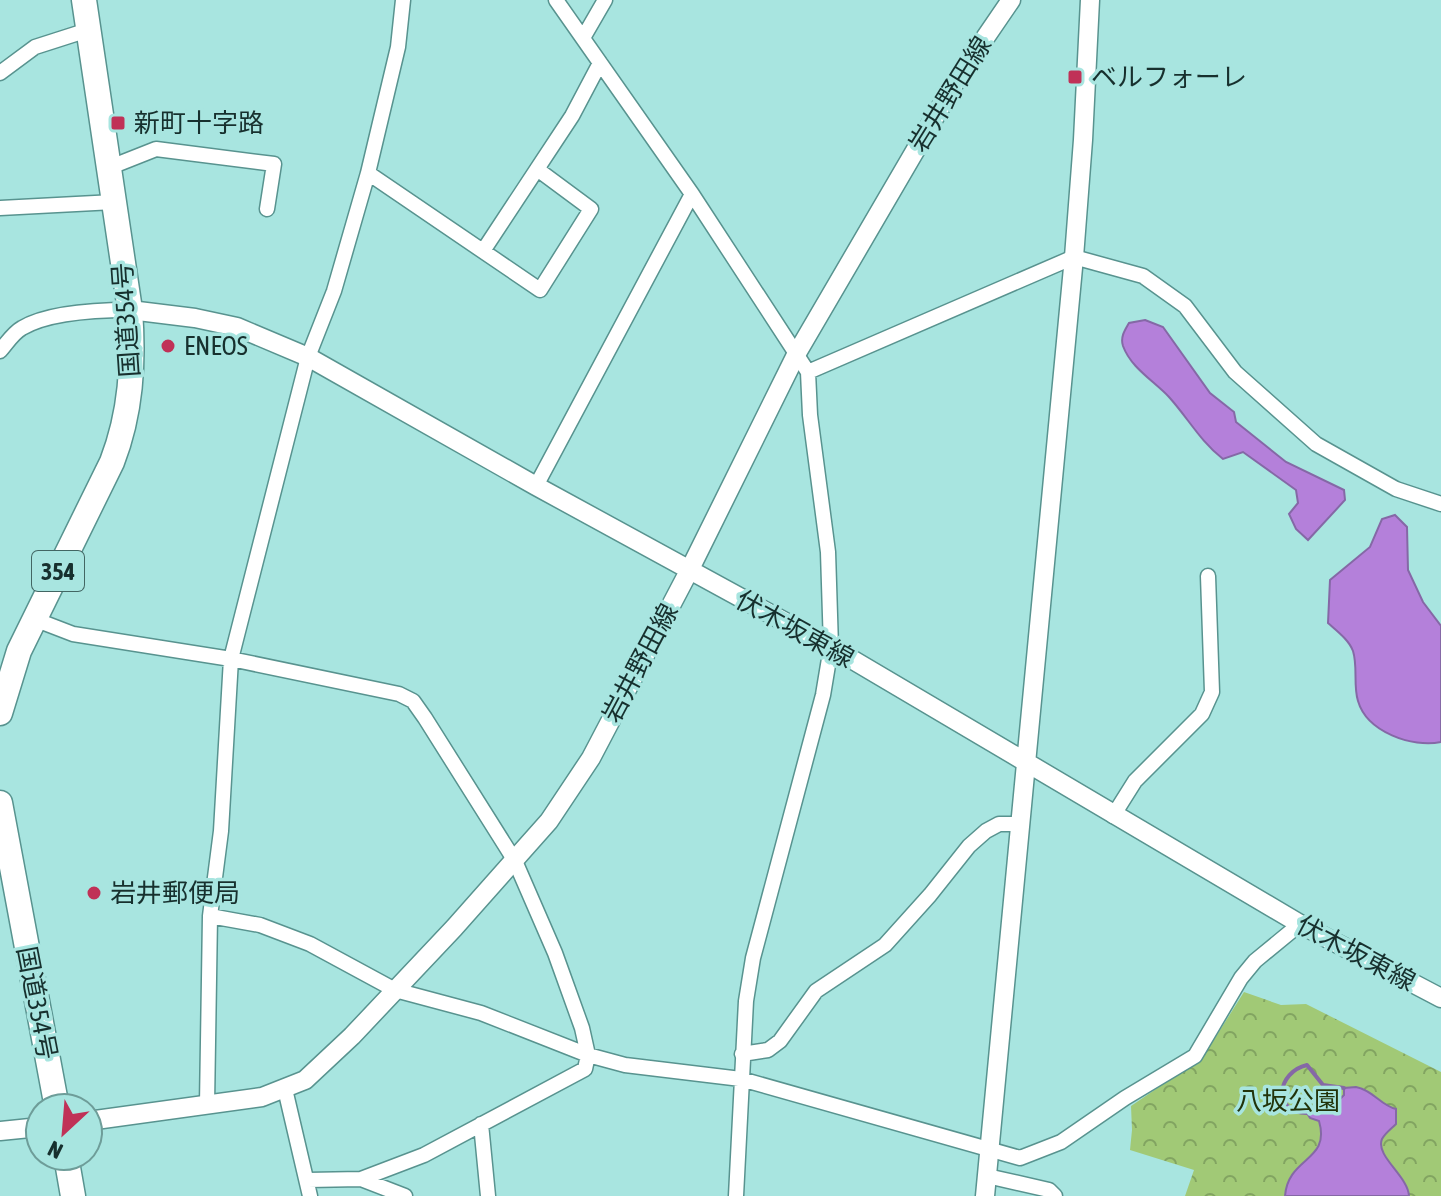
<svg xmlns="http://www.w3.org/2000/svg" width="1441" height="1196" font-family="'Asap Condensed','Noto Sans JP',sans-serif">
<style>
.park{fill:url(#park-crowns)}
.water{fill:#b480da;stroke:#8568a6;stroke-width:2}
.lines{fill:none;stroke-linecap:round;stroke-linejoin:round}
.stream{stroke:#8568a6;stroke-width:4}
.street-casing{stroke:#58938f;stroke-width:17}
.secondary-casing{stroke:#58938f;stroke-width:21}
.highway-casing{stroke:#58938f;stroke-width:27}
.street{stroke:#fff;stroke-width:14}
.secondary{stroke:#fff;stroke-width:18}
.highway{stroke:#fff;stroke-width:24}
.poi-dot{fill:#c03157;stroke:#a8e5e0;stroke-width:3}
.labels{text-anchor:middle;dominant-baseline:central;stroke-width:7;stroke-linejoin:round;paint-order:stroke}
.shield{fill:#a8e5e0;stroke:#426663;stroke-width:2}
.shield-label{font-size:24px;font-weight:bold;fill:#17302e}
.poi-label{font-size:26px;fill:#17302e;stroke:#a8e5e0;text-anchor:start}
.street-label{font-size:26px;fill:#17302e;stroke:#a8e5e0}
.park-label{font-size:26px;fill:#21330a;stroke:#a8e5e0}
</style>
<defs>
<pattern id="park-crowns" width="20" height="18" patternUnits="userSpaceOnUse" patternTransform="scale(2)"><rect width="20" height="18" fill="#a1c976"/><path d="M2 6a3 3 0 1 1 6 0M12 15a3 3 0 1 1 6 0" fill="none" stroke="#82a461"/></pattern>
</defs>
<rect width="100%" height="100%" fill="#a8e5e0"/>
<!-- park -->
<path class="park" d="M1244,992L1281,1005L1306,1004L1441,1072V1196H1185L1194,1170L1130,1150L1132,1130L1131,1106L1203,1057Z"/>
<!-- water -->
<path class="water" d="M1145,320L1163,327L1210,393L1234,412L1236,422L1286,462L1344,490L1345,500L1308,540L1296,529L1289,514L1298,503L1296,490L1243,452L1223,459C1200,441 1188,418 1169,397C1154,381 1131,368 1123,346C1120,337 1125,330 1129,323Z
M1395,515L1407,527L1408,570L1423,602L1441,626V742C1412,748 1367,732 1358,701C1353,685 1358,667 1353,651C1349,640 1337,631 1328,623L1330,580L1370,547L1382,519Z
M1356,1087C1373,1090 1381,1106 1396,1109V1124C1392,1128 1385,1133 1382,1139C1375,1156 1408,1176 1409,1196H1285C1288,1156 1331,1162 1319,1121L1310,1118L1307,1113C1317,1101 1324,1101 1338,1101L1344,1095V1088Z"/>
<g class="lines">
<!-- stream -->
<path class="stream" d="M1307,1113C1271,1112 1277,1072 1307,1065L1323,1085L1344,1088"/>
<defs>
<path id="street" d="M556,0L692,194L808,372L810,415L828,552L831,647L823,695L753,958L746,1001L736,1196
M583,38L605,0
M0,73L35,47L88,30
M108,168L156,149L274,164L267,209
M368,173L540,290L591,209L537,169
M0,208L114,202
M483,251L572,116L600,63
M0,351C7,343 13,333 22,328C49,312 99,310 130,310
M808,372L1074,257L1143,276L1185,306L1235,372L1316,444L1396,489L1441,504
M536,486L692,194
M34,619L73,634L231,659L399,694L413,701L425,718L515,861L555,953L582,1028L588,1055L585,1069L424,1155L361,1179L308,1180
M1113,816L1135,781L1202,714L1212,692L1208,576
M210,916L260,925L310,944L395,990L481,1013L588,1055L625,1065L741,1079L1020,1158L1061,1142L1125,1098L1195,1056L1241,978L1255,961L1300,924
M742,1054L768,1050L780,1041L816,991L885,945L930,895L969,846L986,831L999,824H1021
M285,1089L310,1196
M207,1105L210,916L221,831L231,659L308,357L334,291L368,173L398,47L403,0
M481,1124L488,1196
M987,1176L1049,1190L1055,1196
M361,1179L405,1196"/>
<path id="secondary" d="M130,310L195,318L237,327L308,357L536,486L831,647L1300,924L1441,998
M88,1121L262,1097L305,1080L352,1036L454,928L549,821L591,758L689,571L797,353L957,79L1011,0
M0,1131L40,1127
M985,1196L1074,257L1083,140L1090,0"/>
<path id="highway" d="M0,713L19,651L112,462C131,413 134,363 130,310L84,0
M0,803L57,1108
M66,1156L73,1196"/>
</defs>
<!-- street casing -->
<use href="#street" class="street-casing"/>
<!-- secondary casing -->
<use href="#secondary" class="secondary-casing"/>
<!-- highway casing -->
<use href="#highway" class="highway-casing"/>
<!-- street -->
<use href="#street" class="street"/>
<!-- secondary -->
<use href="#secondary" class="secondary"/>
<!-- highway -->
<use href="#highway" class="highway"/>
</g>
<!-- markers -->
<g class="poi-dot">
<rect x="1067" y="69" width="16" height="16" rx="4"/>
<rect x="110" y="115" width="16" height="16" rx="4"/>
<circle cx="168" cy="346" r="8"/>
<circle cx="94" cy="893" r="8"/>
</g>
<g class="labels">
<!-- shield labels -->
<rect class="shield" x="32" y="551" width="52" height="40" rx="6"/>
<g class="shield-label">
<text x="58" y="571">354</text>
</g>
<!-- poi labels -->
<g class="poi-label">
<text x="1091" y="77">ベルフォーレ</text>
<text x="134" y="123">新町十字路</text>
<text x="184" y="346">ENEOS</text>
<text x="110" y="893">岩井郵便局</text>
</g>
<!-- street labels -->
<g class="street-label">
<text transform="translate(950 94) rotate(-58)">岩井野田線</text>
<text transform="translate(126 320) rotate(-94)">国道354号</text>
<text transform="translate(795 629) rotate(29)">伏木坂東線</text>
<text transform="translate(640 663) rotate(-62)">岩井野田線</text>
<text transform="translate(1356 953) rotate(28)">伏木坂東線</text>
<text transform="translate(37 1003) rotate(79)">国道354号</text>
</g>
<!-- park labels -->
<g class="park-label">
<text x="1288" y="1101">八坂公園</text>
</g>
</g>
<!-- north arrow -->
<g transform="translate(64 1132) rotate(206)"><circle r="38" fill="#a8e5e0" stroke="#6e9d99" stroke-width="2"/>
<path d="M0-6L14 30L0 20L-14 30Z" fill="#c03157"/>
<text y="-12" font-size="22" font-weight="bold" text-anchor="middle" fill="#17302e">N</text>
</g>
</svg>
